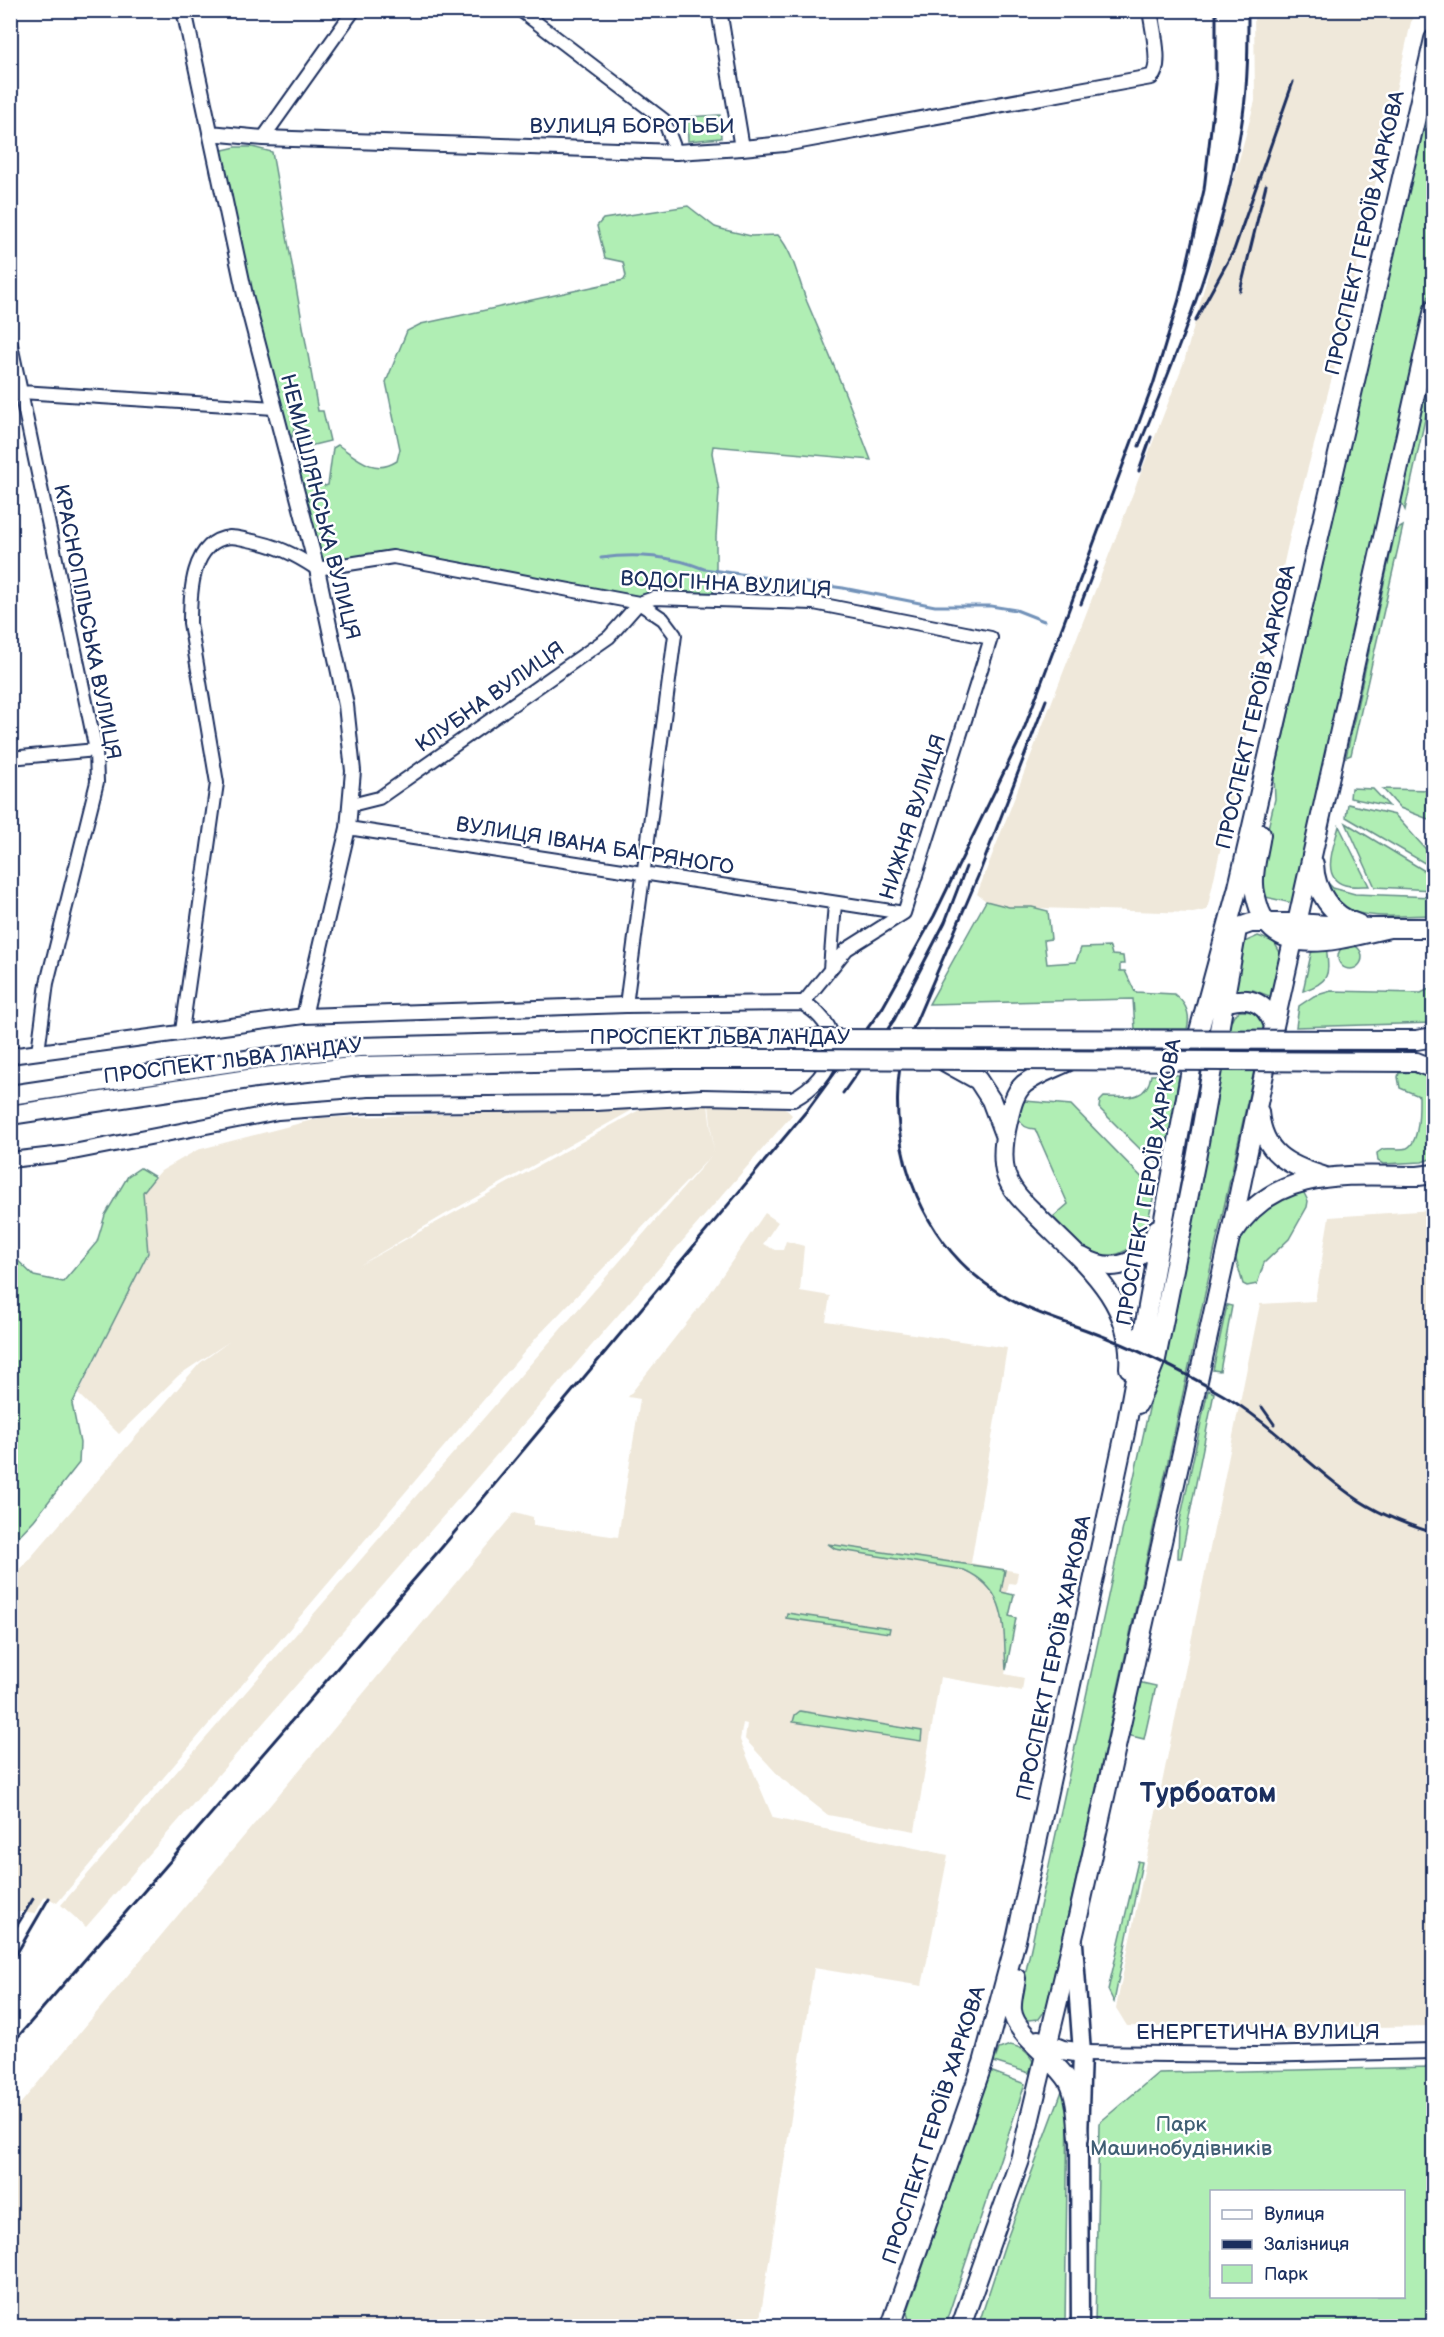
<svg xmlns="http://www.w3.org/2000/svg" width="1444" height="2337" font-family="'Balsamiq Sans',sans-serif">
<style>
.built{fill:#efe8da}
.green{fill:#b0eeb4;stroke:#668e89;stroke-width:1.5;fill-rule:evenodd}
.lines{fill:none;stroke-linecap:round;stroke-linejoin:round}
.stream{stroke:#7292b9;stroke-width:3}
.minor-casing{stroke:#1b2f5e;stroke-width:16}
.tertiary-casing{stroke:#1b2f5e;stroke-width:18}
.secondary-casing{stroke:#1b2f5e;stroke-width:21}
.primary-casing{stroke:#1b2f5e;stroke-width:22}
.minor{stroke:#fff;stroke-width:12}
.tertiary{stroke:#fff;stroke-width:14}
.secondary{stroke:#fff;stroke-width:16}
.primary{stroke:#fff;stroke-width:18}
.rail{stroke:#1b2f5e;stroke-width:3}
.primary-bridge-casing{stroke:#1b2f5e;stroke-width:22;stroke-linecap:butt}
.primary-bridge{stroke:#fff;stroke-width:18}
.labels{text-anchor:middle;dominant-baseline:central;stroke-width:5;stroke-linejoin:round;paint-order:stroke}
.street-label{font-size:21px;fill:#1b2f5e;stroke:#fff}
.park-label{font-size:21px;fill:#405f74;stroke:#fff}
.district-label{font-size:27px;font-weight:bold;fill:#1b2f5e;stroke:#fff}
</style>
<rect width="100%" height="100%" fill="#fff"/>
<filter id="ink" filterUnits="userSpaceOnUse"><feTurbulence type="fractalNoise" baseFrequency=".0167" numOctaves="2"/><feDisplacementMap in="SourceGraphic" scale="12" xChannelSelector="R" yChannelSelector="G"/><feConvolveMatrix kernelMatrix="1 2 1 2 8 2 1 2 1" color-interpolation-filters="sRGB"/></filter>
<g filter="url(#ink)">
<!-- built -->
<path class="built" d="M1254,11H1419L1411,22L1334,370L1291,531L1207,910L1193,913L1009,907L986,901L977,894L1184,362L1255,101Z
M780,1103L792,1115L86,1927L61,1905L712,1155L537,1337L57,1903L45,1896L35,1914L11,1911V1580L200,1363L230,1341L179,1375L119,1434L78,1394L148,1253L143,1191L161,1171L197,1150L320,1118L636,1108L444,1215L358,1266L641,1109L708,1105L714,1153L709,1104Z
M1433,1210V2026L1256,2029L1127,2026L1116,2008L1260,1304L1315,1301L1329,1217Z
M765,1213L778,1222L763,1244L775,1250H783L786,1241L804,1246L800,1291L830,1296L826,1321L1007,1348L971,1563L1018,1572L1016,1584L1009,1583L1007,1593L1014,1595L1010,1616L1016,1618L1005,1674L1024,1678L1022,1691L940,1677L915,1831L828,1815L781,1778L745,1739L747,1724L743,1723L740,1740L773,1818L948,1855L922,1986L814,1968L759,2326H11V2115L515,1512L533,1517V1525L618,1537L640,1399L628,1397L708,1296Z"/>
<!-- green -->
<path class="green" d="M1433,83V276L1292,903L1261,896L1263,849L1275,799L1274,777Z
M720,115L721,138L688,141L687,117Z
M236,147H252L272,152L318,411H323L330,441L301,448L295,424L292,437L288,439L214,152Z
M688,206L715,227L725,230L751,236L778,235C794,254 798,279 807,302C830,355 851,407 871,460L713,446L712,453L719,491L716,537V590L710,593L654,598L639,603L393,557L317,569L292,477L300,468L308,467C315,473 317,481 325,486L328,485L333,448L338,445C357,458 374,476 397,461L400,449L386,382L407,331L421,324L624,280L626,276L623,262L605,258L597,226L603,219Z
M1433,361V383L1405,510L1401,501Z
M1403,526L1351,755L1346,757L1394,537L1398,529Z
M1351,788L1373,789L1389,806L1350,798Z
M1383,789L1433,790V821L1400,808Z
M1348,804L1395,815L1433,857V868L1346,817Z
M1346,823L1433,876V890L1375,887Z
M1339,826L1369,886C1361,886 1352,887 1345,885C1319,878 1335,843 1339,826Z
M1325,880L1333,888L1355,894L1433,897V915C1409,915 1365,921 1345,907C1337,901 1331,894 1325,887Z
M986,901L1009,907H1032L1048,911L1051,939L1044,940L1047,964L1076,962L1081,948L1110,947L1112,955L1123,956L1124,964H1120V971H1125L1135,992L1174,994C1186,1003 1191,1015 1187,1029H1135L1133,999L929,1004Z
M1258,936L1274,942L1281,954L1272,997L1253,990L1232,991L1242,943Z
M1326,943C1328,972 1334,981 1303,991L1313,945Z
M1338 957a12 12 0 1 1 24 0a12 12 0 1 1-24 0Z
M1433,987V1023L1296,1027L1299,1006L1314,996L1331,991L1421,993Z
M1240,1011L1256,1012L1264,1024L1263,1030L1048,2006L1039,2019L1028,2020L1022,2016L1019,2004L1020,1998L1159,1363L1228,1027L1234,1015Z
M1415,1072L1433,1079V1158L1422,1162L1383,1164L1378,1161L1377,1153L1383,1149C1390,1148 1401,1150 1407,1148C1420,1142 1419,1109 1419,1096L1400,1088L1398,1077L1399,1073Z
M1151,1075H1179L1167,1153L1163,1161L1158,1163L1145,1154L1099,1108L1100,1101L1104,1097C1125,1097 1147,1102 1151,1075Z
M1025,1101L1071,1105L1155,1191C1151,1205 1149,1222 1142,1235C1131,1253 1108,1261 1090,1252C1076,1245 1064,1228 1053,1217L1068,1204L1035,1129C1018,1128 1013,1113 1025,1101Z
M140,1168L155,1177L143,1192L148,1253L72,1404L80,1443L79,1463L34,1520L11,1544V1254L34,1276L63,1282L97,1242L105,1215L128,1176Z
M1303,1191L1308,1201L1307,1207L1289,1239L1264,1263L1257,1284L1247,1286L1243,1284L1235,1256L1238,1236L1270,1203Z
M1227,1305L1232,1306L1220,1371L1213,1370Z
M1208,1390L1214,1393L1181,1558H1178L1179,1525Z
M828,1544L1005,1570L1001,1592L1014,1595L1009,1616L1016,1618L1006,1670C1003,1627 1009,1590 964,1570L835,1549Z
M787,1613L890,1628L889,1633L786,1618Z
M1138,1682L1156,1686L1144,1739L1127,1735Z
M800,1711L922,1731L921,1741L793,1722L795,1715Z
M1138,1861L1142,1862L1114,2002L1108,1990Z
M1010,2045C1021,2047 1027,2051 1033,2061L1029,2073L994,2062L999,2049Z
M1431,2067L1430,2092H1434L1433,2326H1095L1099,2123L1158,2073ZM1212,2192H1404V2296H1212Z
M990,2071L1025,2084L946,2322C936,2331 921,2323 909,2320L907,2313Z
M1062,2091L1068,2104L1065,2326H978L1005,2244Z"/>
<g class="lines">
<!-- stream -->
<path class="stream" d="M601,558C635,553 673,556 704,569L843,588L935,606H991L1016,610L1044,621"/>
<defs>
<path id="minor" d="M520,10L664,120L676,152
M263,138L354,10
M10,340L96,750L97,782L47,983L38,1052
M10,394L21,392L274,408
M10,758L96,750
M351,805L379,798L609,637L639,603L663,619L675,635L626,1005
M348,828L904,913
M830,969L835,903
M182,1031L217,783L190,623C190,594 191,541 230,537C236,537 243,539 248,540C276,545 294,554 317,569L393,557L639,603L654,598L814,603L991,638L904,913L847,949L803,1003"/>
<path id="tertiary" d="M184,10L245,295L317,569L346,705L353,771L348,828L304,1016
M719,10L742,148
M210,133L263,138L676,152L742,148L784,144L1151,77C1163,67 1152,26 1150,10
M10,1056L304,1016L626,1005L803,1003C850,1031 836,1076 793,1099L702,1097L596,1103L370,1105L278,1112L63,1154L10,1160
M1082,2053L1257,2055L1434,2051"/>
<path id="secondary" d="M1074,1944L1082,2053L1079,2137L1080,2326"/>
<path id="primary" d="M1261,834C1259,850 1253,867 1254,884C1254,893 1257,902 1260,911C1281,962 1349,936 1390,928
M1314,864C1315,891 1331,916 1358,924
M1226,939L1234,929L1251,923H1297L1371,928H1434
M1215,1007C1241,995 1264,996 1274,1026
M1416,1040L1434,1037
M940,1059L978,1080L991,1100L1005,1137
M1073,1059C1058,1067 1038,1073 1024,1084C1014,1093 1011,1108 1008,1121C1004,1138 1001,1158 1006,1175C1012,1193 1027,1205 1039,1218C1083,1262 1134,1300 1129,1368
M1416,1062L1434,1069
M10,1095L253,1059L359,1047L671,1039H794
M1259,1112C1263,1153 1287,1165 1323,1176
M10,1115L255,1078L360,1066L674,1059H790
M1234,1232C1275,1166 1351,1176 1418,1176L1434,1174
M1082,1257C1114,1276 1145,1263 1157,1229
M1138,1404L1156,1359L1196,1159L1236,935
M1016,1978C1015,1988 1011,2000 1012,2010C1014,2034 1056,2059 1069,2082C1077,2098 1077,2120 1079,2137
M1038,2040L1063,2050L1082,2053
M891,2326L983,2063L1016,1940L1125,1433L1196,1042L1238,887L1434,39
M961,2326L1020,2160L1078,1917L1229,1242L1274,1026L1434,309"/>
</defs>
<!-- minor casing -->
<use href="#minor" class="minor-casing"/>
<!-- tertiary casing -->
<use href="#tertiary" class="tertiary-casing"/>
<!-- secondary casing -->
<use href="#secondary" class="secondary-casing"/>
<!-- primary casing -->
<use href="#primary" class="primary-casing"/>
<!-- minor -->
<use href="#minor" class="minor"/>
<!-- tertiary -->
<use href="#tertiary" class="tertiary"/>
<!-- secondary -->
<use href="#secondary" class="secondary"/>
<!-- primary -->
<use href="#primary" class="primary"/>
<!-- rail -->
<path class="rail" d="M1240,291L1266,185
M1195,321L1234,250L1293,82
M1139,446C1183,340 1227,230 1243,115C1248,81 1248,46 1248,10
M1139,471L1151,437
M1081,604L1097,562
M909,1038L979,874L1046,700
M901,1059C885,1153 924,1251 1009,1299C1033,1313 1062,1321 1089,1331C1135,1348 1180,1370 1223,1395C1271,1423 1307,1464 1351,1495C1376,1513 1404,1524 1434,1533
M843,1093L894,1020L945,922L966,867
M1262,1407L1274,1424
M10,1937L33,1899
M10,1965L49,1898
M10,2046L443,1546L809,1108L883,1007L934,916L1021,737L1153,385L1179,299L1204,190L1216,84V10"/>
<defs>
<path id="primary-bridge" d="M794,1039L1416,1040
M790,1059L1416,1062"/>
</defs>
<!-- primary-bridge casing -->
<use href="#primary-bridge" class="primary-bridge-casing"/>
<!-- primary-bridge -->
<use href="#primary-bridge" class="primary-bridge"/>
</g>
</g>
<g class="labels">
<!-- street labels -->
<g class="street-label">
<text x="632" y="126">ВУЛИЦЯ БОРОТЬБИ</text>
<text transform="translate(1365 233) rotate(-77)">ПРОСПЕКТ ГЕРОЇВ ХАРКОВА</text>
<text transform="translate(320 507) rotate(76)">НЕМИШЛЯНСЬКА ВУЛИЦЯ</text>
<text transform="translate(726 584) rotate(3)">ВОДОГІННА ВУЛИЦЯ</text>
<text transform="translate(87 622) rotate(79)">КРАСНОПІЛЬСЬКА ВУЛИЦЯ</text>
<text transform="translate(490 697) rotate(-35)">КЛУБНА ВУЛИЦЯ</text>
<text transform="translate(1256 707) rotate(-77)">ПРОСПЕКТ ГЕРОЇВ ХАРКОВА</text>
<text transform="translate(913 817) rotate(-72)">НИЖНЯ ВУЛИЦЯ</text>
<text transform="translate(595 846) rotate(9)">ВУЛИЦЯ ІВАНА БАГРЯНОГО</text>
<text x="720" y="1037">ПРОСПЕКТ ЛЬВА ЛАНДАУ</text>
<text transform="translate(233 1061) rotate(-7)">ПРОСПЕКТ ЛЬВА ЛАНДАУ</text>
<text transform="translate(1149 1182) rotate(-80)">ПРОСПЕКТ ГЕРОЇВ ХАРКОВА</text>
<text transform="translate(1054 1658) rotate(-78)">ПРОСПЕКТ ГЕРОЇВ ХАРКОВА</text>
<text x="1258" y="2032">ЕНЕРГЕТИЧНА ВУЛИЦЯ</text>
<text transform="translate(934 2125) rotate(-72)">ПРОСПЕКТ ГЕРОЇВ ХАРКОВА</text>
</g>
<!-- park labels -->
<g class="park-label">
<text x="1181" y="2124">Парк<tspan x="1181" dy="24">Машинобудівників</tspan></text>
</g>
<!-- district labels -->
<g class="district-label">
<text x="1208" y="1794">Турбоатом</text>
</g>
</g>
<!-- margin -->
<rect width="1444" height="2337" fill="none" stroke="#fff" stroke-width="36"/>
<rect x="18" y="18" width="1408" height="2301" fill="none" stroke="#1b2f5e" stroke-width="2" filter="url(#ink)"/>
<!-- legend -->
<rect x="1210" y="2190" width="195" height="108" fill="#ffffff" stroke="#a4acbf" stroke-width="1.5"/>
<rect x="1222" y="2210" width="30" height="9" fill="#ffffff" stroke="#a4acbf" stroke-width="1.5"/>
<text x="1264" y="2220" font-size="18" fill="#1b2f5e">Вулиця</text>
<rect x="1222" y="2240" width="30" height="9" fill="#1b2f5e" stroke="#a4acbf" stroke-width="1.5"/>
<text x="1264" y="2250" font-size="18" fill="#1b2f5e">Залізниця</text>
<rect x="1222" y="2265" width="30" height="18" fill="#b0eeb4" stroke="#a4acbf" stroke-width="1.5"/>
<text x="1264" y="2280" font-size="18" fill="#1b2f5e">Парк</text>
</svg>
